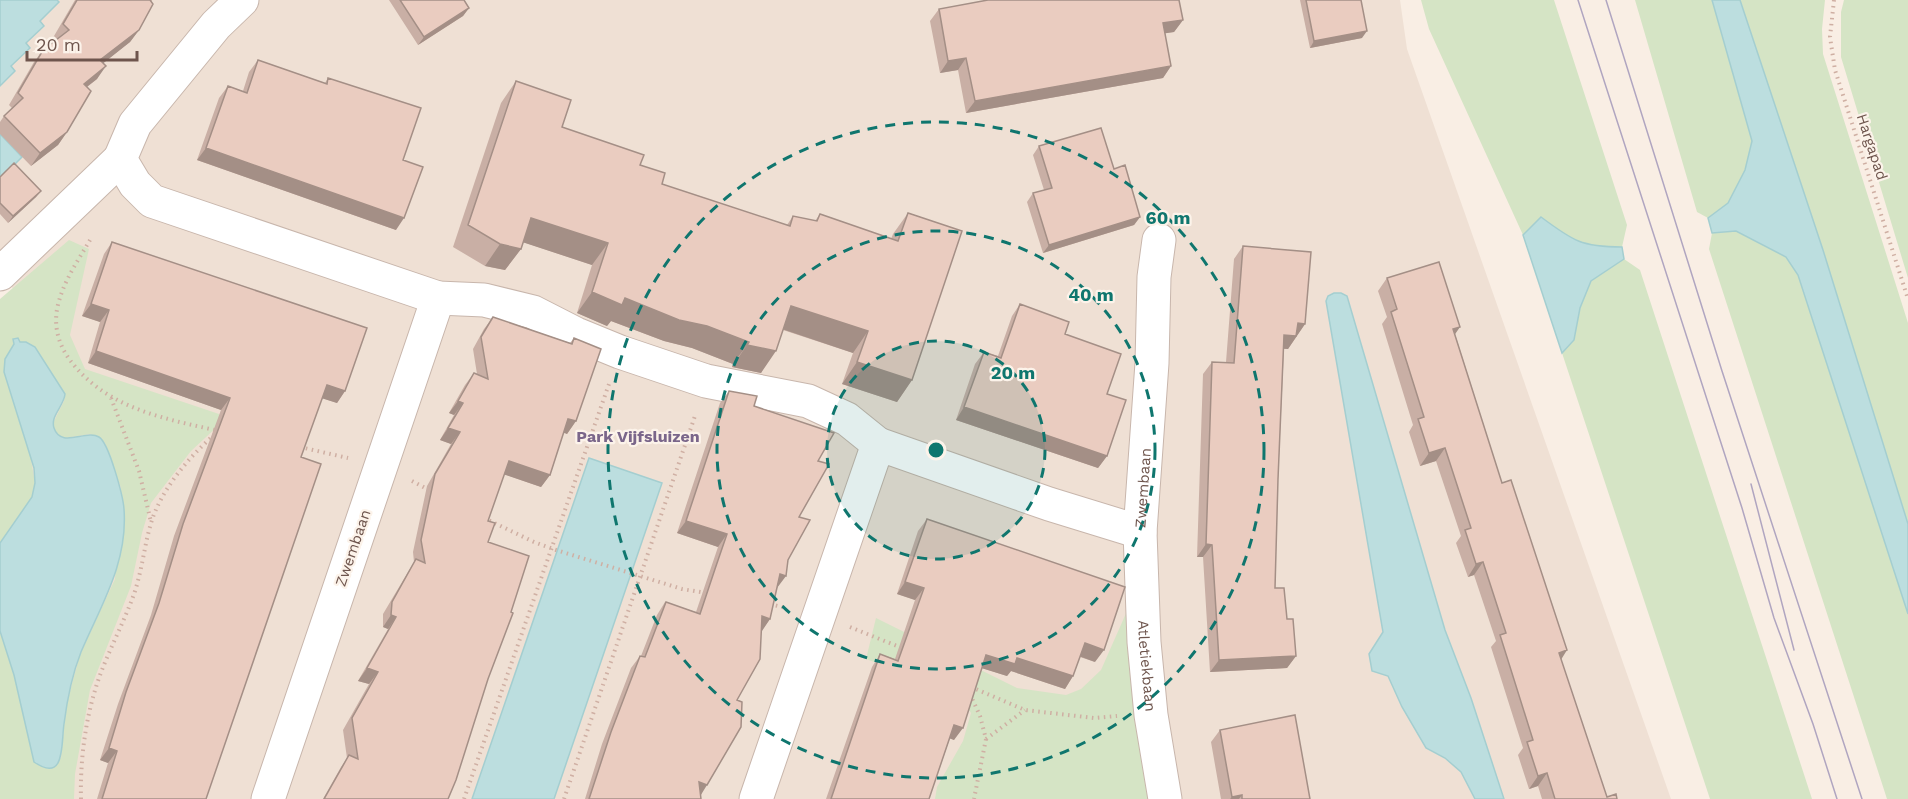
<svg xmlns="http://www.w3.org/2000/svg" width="1908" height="799" font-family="'Work Sans',sans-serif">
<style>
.residential{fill:#efe0d4}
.green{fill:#d5e4c5}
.water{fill:#bcdedf;stroke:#a4ced0;stroke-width:1.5}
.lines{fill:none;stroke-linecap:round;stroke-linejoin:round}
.minor-casing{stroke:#c8b6ac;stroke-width:35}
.path{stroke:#cfafa3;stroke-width:4;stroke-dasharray:1.5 4.5;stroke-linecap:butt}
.minor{stroke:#fff;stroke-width:33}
.tram{stroke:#b0a5c0;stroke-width:1.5}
.wall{fill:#c9afa5}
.shaded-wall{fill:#a48f86}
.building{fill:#eaccc0;stroke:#a48f86;stroke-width:1.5}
.ring{fill:none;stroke:#0f766e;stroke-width:3;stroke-dasharray:10 8}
.labels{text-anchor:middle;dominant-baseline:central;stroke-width:4.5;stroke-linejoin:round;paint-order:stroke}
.street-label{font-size:15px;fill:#6e554d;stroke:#fcf3ea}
.neighbourhood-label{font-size:16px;font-weight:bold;fill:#7a668a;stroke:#fcf3ea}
.centre{fill:#0f766e;stroke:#fcf3ea;stroke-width:3}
.ring-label{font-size:18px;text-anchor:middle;font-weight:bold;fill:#0f766e;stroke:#fcf3ea;stroke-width:4.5;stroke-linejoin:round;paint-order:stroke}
</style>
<rect width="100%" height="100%" fill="#f9eee4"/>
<!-- residential -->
<path class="residential" d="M0,0H1400L1407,49L1671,799H3L0,790V460L25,302L0,274Z"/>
<!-- green -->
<path class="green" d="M1421,0H1554L1627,225L1622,247C1582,247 1573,241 1541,217L1523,235L1429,29Z
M1635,0H1712L1752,141L1745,170L1728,203L1708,218L1697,212Z
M1740,0H1825L1822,29L1823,54L1908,323V524L1823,250Z
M1844,0H1908V278L1841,57V12Z
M1736,231L1786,257L1798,275L1908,614V799H1887L1709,249L1712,233Z
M69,240L89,249L70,335L85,369L219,414V425L191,451L151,503L142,533L131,586L90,690L75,774L74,799H0V631L14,675L34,762L61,758L66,707L73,680L80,655L115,579L121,488L105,443L90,434L65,438L58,435L54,429V421L64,401L65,394L35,347L26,342L20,343L18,338L13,339L14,344L12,346L35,483L32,497L0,543V299Z
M1624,259L1640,270L1812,799H1710L1562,353L1574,340L1580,308L1591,281Z
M1131,602L1154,799H935L937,787L963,741L971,713L957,693L866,659L876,618L1017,688L1066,695L1081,689L1101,670Z"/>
<!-- water -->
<path class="water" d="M0,0H57L59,2L40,21L44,26L26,43L30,48L11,66L15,71L0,86Z
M1712,0H1740L1823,250L1908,524V614L1798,275L1786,257L1736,231L1712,233L1708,218L1728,203L1745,170L1752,141Z
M0,134L22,157L0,179Z
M1541,217C1573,241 1582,247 1622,247L1624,259L1591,281L1580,308L1574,340L1562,353L1523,235Z
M1334,293H1341L1347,296L1445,630L1471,698L1504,799H1475L1461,772L1445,758L1426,748L1402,707L1388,676L1372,671L1369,654L1383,632L1326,301L1328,296Z
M18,338L20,342H26L35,347L65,394C64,406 50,416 54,428C61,449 86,429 99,437C109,443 123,496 124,509C128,563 101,605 81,652C72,675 67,700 64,724C61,743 66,784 34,762L14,675L0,631V543L32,497L35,483L34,468L4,372L5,359L14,344L13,339Z
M589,458L662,483L554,799H472Z"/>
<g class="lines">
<defs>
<g id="minor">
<path d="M242,0L216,25L135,124L120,159L135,184L152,201L438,298L268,799"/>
<path d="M0,274L120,159"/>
<path d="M438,298L484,300L533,312L576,334L620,352L706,381L808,401L847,419L878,444"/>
<path id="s1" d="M1140,532L1144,642L1151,715L1165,799"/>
<path id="s2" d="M756,799L878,444L1049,504L1140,532L1152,363L1154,277L1159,240"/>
</g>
</defs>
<!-- minor casing -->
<use href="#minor" class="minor-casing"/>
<!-- path -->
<path class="path" d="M1834,0L1830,37L1835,70L1908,299
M90,240C79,259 65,279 59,301C52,324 58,346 73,364C109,409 166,419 219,431
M111,398L139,471L151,522
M300,447L348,458
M412,481L429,490
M484,518L534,542L556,550L682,589L706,593
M770,604L786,608
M850,627L902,648
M971,687L1025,710L1094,718L1117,716
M970,694L980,716L986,739L974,799
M986,739L1025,710
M81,799C80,762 85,722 96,687C106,655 123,625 134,594C142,571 144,547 151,523C161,490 188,458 214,435
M464,799L609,384
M564,799L696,413"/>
<!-- minor -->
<use href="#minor" class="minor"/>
<!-- tram -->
<path class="tram" d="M1578,0L1742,508L1774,618L1813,724L1837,799
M1606,0L1722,371L1862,799
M1751,484L1794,650"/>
</g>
<!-- wall -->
<path class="wall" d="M75,0H152L139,30L130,42L103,63L97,79L87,87L67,132L58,145L31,166L0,134V122L4,116L12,108L9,105L34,62L43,50L57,39L54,36Z
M389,0H464L469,8L463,16L418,45Z
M1300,0H1361L1362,38L1310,48Z
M939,9L1183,20L1174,32L1165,33L1171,66L1163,78L966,113L958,70L940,73L930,21Z
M258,60L325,83L328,78L403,160L396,230L197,160L219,98L228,86L243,91L249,72Z
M516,81L562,127L640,165L662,184L787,225L793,216L815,221L820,214L891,239L893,234L908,213L912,380L897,402L842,384L853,353L783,330L761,373L732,367L733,364L692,348L664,341L611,321L607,326L577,313L592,265L523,242L521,249L505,270L485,266L453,247L501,103Z
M1039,146L1114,169L1140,217L1134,225L1043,253L1027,202L1033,193L1044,190L1033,155Z
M0,177L41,191L36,197L8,223L0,214Z
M112,242L345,391L337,403L322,398L301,457L206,799H97L108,763L100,760L118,704L151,615L174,536L221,410L88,363L100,322L82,316L104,254Z
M1243,246L1305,324L1288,349H1284L1278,479L1275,588L1287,619L1296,656L1287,668L1210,672L1203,557H1197L1203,374L1212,362H1226L1234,259Z
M1387,278L1455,334L1502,483L1607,797L1617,799H1542L1538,786L1529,789L1518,755L1523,748L1491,647L1496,641L1474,575L1468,577L1456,543L1461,536L1436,461L1420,466L1409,432L1413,425L1382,324L1387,317L1378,291Z
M1020,304L1065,334L1107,394V456L1098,468L956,420L975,364L984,352L998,356L1012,316Z
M493,317L570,343L574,338L576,421L567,434L564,432L550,475L541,487L504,474L488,521V679L448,799H323L341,767L347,758L343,730L369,684L358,681L388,629L383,627V614L408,572L414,562L413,552L427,486L451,444L440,440L454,415L449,413L465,385L474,373L477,374L473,349L484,329Z
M729,391L754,406L818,461L799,517L788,560L777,588L770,619L761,631L737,700L701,795V799H585L602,744L631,668L640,656H641L657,615L665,602L696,612L718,547L677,533L720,403Z
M927,519L1095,662L1080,657L1073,676L1065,689L1011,671L1007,676L982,668L954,740L950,738L929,799H826L872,667L880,654L895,659L915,600L897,594L918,531Z
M1220,730L1310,799H1221L1211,742Z"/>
<!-- shaded-wall -->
<path class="shaded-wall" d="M469,8L463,16L418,45L424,37Z
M1183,20L1174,32L1154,35L1163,23Z
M139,30L130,42L91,73L100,60Z
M1367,31L1362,38L1310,48L1314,41Z
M966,58L958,70L940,73L948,61Z
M106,66L97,79L75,96L84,84Z
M1171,66L1163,78L966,113L975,101Z
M67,132L58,145L31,166L40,153Z
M206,148L404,218L396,230L197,160Z
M41,191L36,197L8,223L13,216Z
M1140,217L1134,225L1043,253L1049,245Z
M531,218L608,243L592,265L516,240Z
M500,244L521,249L505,270L485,266Z
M592,292L625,298L707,326L749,342L733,364L692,348L664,341L611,321L607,326L577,313Z
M91,304L109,310L100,322L82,316Z
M791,306L868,331L853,353L776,327Z
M1298,323L1305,324L1288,349L1275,348L1284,335Z
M1460,327L1451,340L1453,329Z
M747,345L776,351L761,373L732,367Z
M96,351L230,398L221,410L88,363Z
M857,362L912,380L897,402L842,384Z
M327,385L345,391L337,403L318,397Z
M458,401L463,403L454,415L449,413Z
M964,407L1107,456L1098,468L956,420Z
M568,419L576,421L567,434L559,431Z
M448,428L460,432L451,444L440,440Z
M1445,448L1436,461L1420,466L1429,453Z
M509,461L550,475L541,487L500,473Z
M686,521L727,534L718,547L677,533Z
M1206,544L1212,545L1203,557H1197Z
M1483,562L1474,575L1468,577L1476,564Z
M780,574L786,576L777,588Z
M905,582L924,588L915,600L897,594Z
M391,615L396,617L388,629L383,627Z
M762,616L770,619L762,631L753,628Z
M1085,643L1104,650L1095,662L1076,655Z
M1567,650L1559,663V653Z
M986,655L1017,658L1073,676L1065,689L1011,671L1007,676L978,667Z
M1296,656L1287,668L1210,672L1219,660Z
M367,668L378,672L369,684L358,681Z
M954,725L963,728L954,740L946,737Z
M109,748L117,751L108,763L100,760Z
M1547,773L1538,786L1529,789L1538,776Z
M699,782L707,785L699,798Z
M1242,795L1239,799H1230L1232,797Z"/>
<!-- building -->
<path class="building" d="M77,0H150L153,4L139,30L100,60L106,66L84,84L91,91L67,132L40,153L4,116L23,98L18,93L43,50L69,30L63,24Z
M400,0H464L469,8L424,37Z
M988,0H1179L1183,20L1163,23L1171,66L975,101L966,58L948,61L939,9Z
M1306,0H1361L1367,31L1314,41Z
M258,60L327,84L328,78L421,108L403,160L423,167L404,218L206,148L228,86L247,93Z
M516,81L571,100L562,127L644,155L640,165L665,173L662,184L790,226L793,216L817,221L820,214L898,241L908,213L962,231L912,380L857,362L868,331L791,306L776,351L747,345L749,342L707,326L679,320L625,298L622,305L592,292L608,243L531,218L521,249L500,244L468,225Z
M1101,128L1114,169L1125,165L1140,217L1049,245L1033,193L1052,188L1039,146Z
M14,163L41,191L13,216L0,203V177Z
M112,242L367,328L345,391L327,385L301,457L321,464L206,799H102L117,751L109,748L126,692L159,603L183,524L230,398L96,351L109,310L91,304Z
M1243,246L1311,252L1305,324L1298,323L1296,336L1284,335L1278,479L1275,588H1284L1287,619H1293L1296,656L1219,660L1212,545L1206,544L1212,362L1234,363Z
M1439,262L1460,327L1453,329L1502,483L1511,480L1567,650L1559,653L1607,797L1616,794L1617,799H1555L1547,773L1538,776L1527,742L1533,740L1500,635L1506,633L1483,562L1476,564L1465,530L1471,528L1445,448L1429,453L1418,419L1424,417L1391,312L1397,309L1387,278Z
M1020,304L1069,322L1065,334L1121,354L1107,394L1126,400L1107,456L964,407L984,352L1001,358Z
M493,317L572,344L574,338L601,349L576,421L568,419L550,475L509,461L488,521L495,523L488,542L529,556L511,612L513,613L488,679L456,780L448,799H324L349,755L358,759L352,718L378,672L367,668L396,617L391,615L392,602L416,559L425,563L421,540L435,474L460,432L448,428L463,403L458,401L474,373L488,379L481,337Z
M729,391L757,396L754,406L834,433L818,461L829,464L799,517L810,520L788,560L786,576L780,574L770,619L762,616L760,659L737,700L742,702L741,727L707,785L699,782L701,799H589L611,732L640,656L645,657L666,602L700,614L715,569L727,534L686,521Z
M927,519L1125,587L1104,650L1085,643L1073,676L1017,658L1015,664L986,655L963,728L954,725L929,799H831L880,654L898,661L924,588L905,582Z
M1295,715L1310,799H1242V795L1232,797L1220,730Z"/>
<!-- distance rings -->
<circle cx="936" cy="450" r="109" fill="#0f766e" fill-opacity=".12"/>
<g class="ring">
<circle cx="936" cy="450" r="109"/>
<circle cx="936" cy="450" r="219"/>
<circle cx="936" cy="450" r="328"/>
</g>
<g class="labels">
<!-- street labels -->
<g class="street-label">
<text transform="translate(1872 147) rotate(72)">Hargapad</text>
<text stroke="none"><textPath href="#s2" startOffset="696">Zwembaan</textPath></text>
<text transform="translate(353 548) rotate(-71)">Zwembaan</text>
<text stroke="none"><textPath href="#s1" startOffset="134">Atletiekbaan</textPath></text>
</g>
<!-- neighbourhood labels -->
<g class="neighbourhood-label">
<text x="638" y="436">Park Vijfsluizen</text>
</g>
</g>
<circle cx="936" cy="450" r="9" class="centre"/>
<g class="ring-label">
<text x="1168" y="224">60 m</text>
<text x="1091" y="301">40 m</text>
<text x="1013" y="379">20 m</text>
</g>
<!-- scale -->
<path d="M27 51v9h110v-9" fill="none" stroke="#6e554d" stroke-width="3"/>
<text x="36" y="51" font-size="18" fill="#6e554d" stroke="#fcf3ea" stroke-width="4.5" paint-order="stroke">20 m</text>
</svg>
